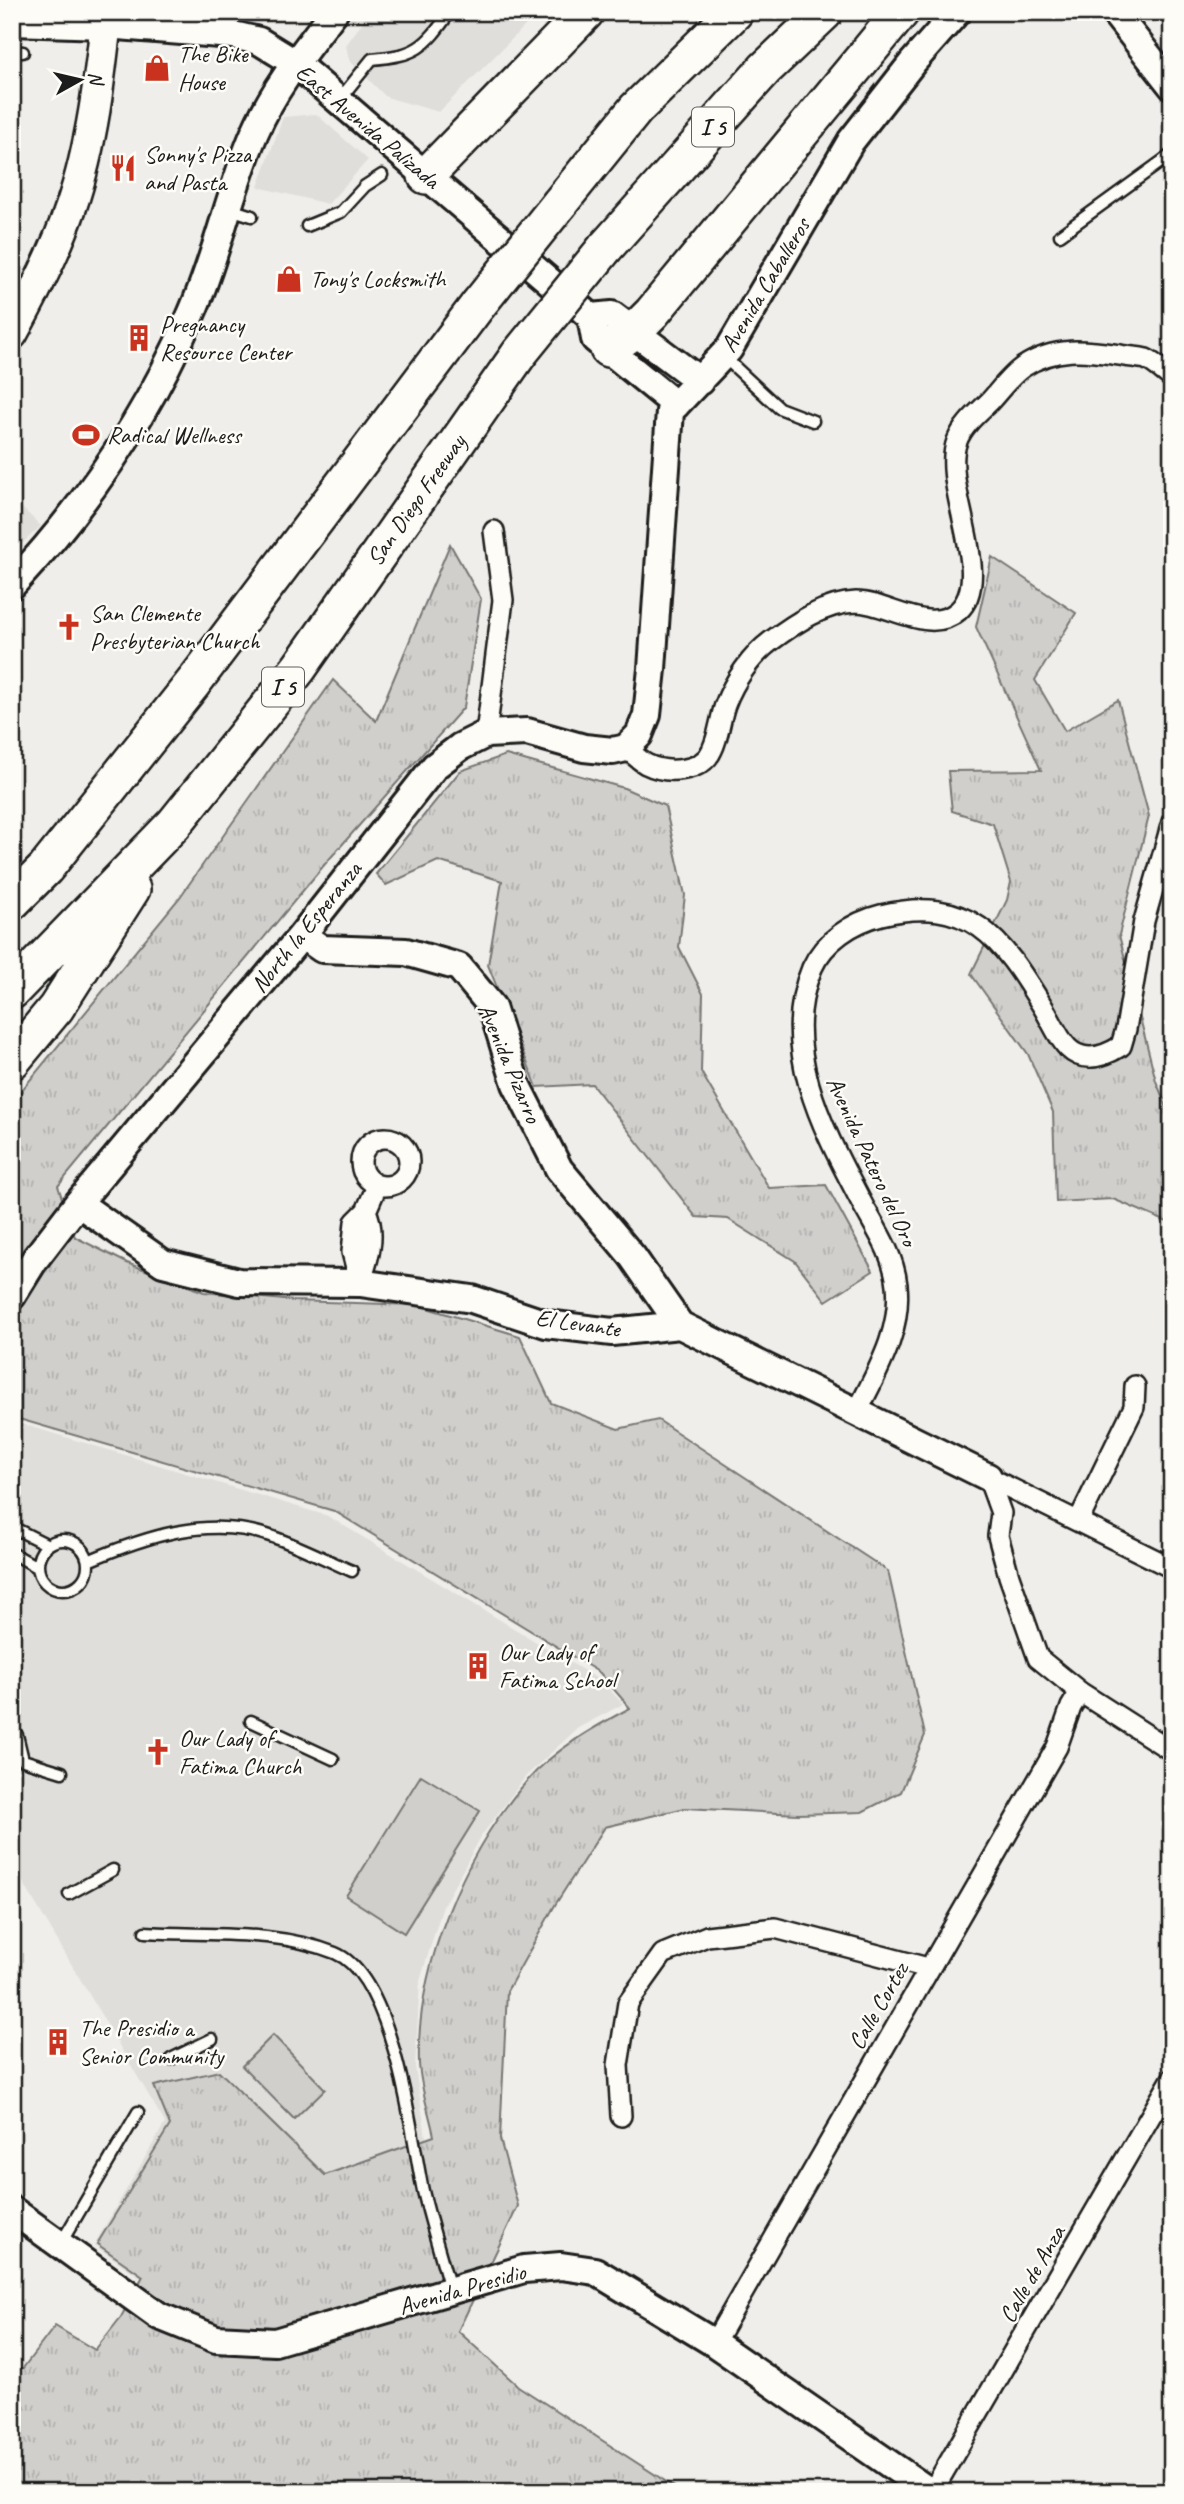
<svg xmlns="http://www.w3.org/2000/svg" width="1184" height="2504" font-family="Caveat,sans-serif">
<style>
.built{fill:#e0deda}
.grass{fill:url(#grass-tufts);stroke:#767674;stroke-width:2}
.pitch{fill:#d0cfcc;stroke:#767674;stroke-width:2}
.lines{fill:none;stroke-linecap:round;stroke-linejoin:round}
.lane-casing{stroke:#1c1c1c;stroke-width:15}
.street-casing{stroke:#1c1c1c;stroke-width:24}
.secondary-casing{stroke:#1c1c1c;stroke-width:32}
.primary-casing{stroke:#1c1c1c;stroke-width:35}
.highway-casing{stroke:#1c1c1c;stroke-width:40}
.lane{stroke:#fdfcf7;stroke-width:10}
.street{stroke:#fdfcf7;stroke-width:19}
.secondary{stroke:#fdfcf7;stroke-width:26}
.primary{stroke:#fdfcf7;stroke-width:30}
.highway{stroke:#fdfcf7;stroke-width:35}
.highway-bridge-casing{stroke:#1c1c1c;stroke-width:40;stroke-linecap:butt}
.highway-bridge{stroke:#fdfcf7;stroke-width:35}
.labels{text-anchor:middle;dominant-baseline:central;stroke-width:5;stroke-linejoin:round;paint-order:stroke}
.shield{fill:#fdfcf7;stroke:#605f5e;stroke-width:2}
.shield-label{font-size:23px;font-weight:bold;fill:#1c1c1c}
.poi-label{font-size:24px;fill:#1c1c1c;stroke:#fdfcf7;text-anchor:start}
.street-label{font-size:24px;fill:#1c1c1c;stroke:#fdfcf7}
</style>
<defs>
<pattern id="grass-tufts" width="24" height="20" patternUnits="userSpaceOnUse" patternTransform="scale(1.75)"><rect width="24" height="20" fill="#d0cfcc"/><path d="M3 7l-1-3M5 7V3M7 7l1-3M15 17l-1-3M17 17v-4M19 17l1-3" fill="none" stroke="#b2b1af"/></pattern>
</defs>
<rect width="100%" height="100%" fill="#f0eeea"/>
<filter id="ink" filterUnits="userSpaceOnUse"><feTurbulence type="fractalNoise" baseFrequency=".0143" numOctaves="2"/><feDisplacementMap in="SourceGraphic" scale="14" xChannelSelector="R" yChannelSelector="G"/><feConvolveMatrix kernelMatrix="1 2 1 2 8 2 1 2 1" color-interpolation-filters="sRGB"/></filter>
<g filter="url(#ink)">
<!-- built -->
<path class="built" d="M370,12H539L439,112L386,97L349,60L346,45Z
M316,114L368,160L328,204L258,187L283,117Z
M22,508L41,526L12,553V511Z
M12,1421L328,1516L601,1681L623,1704L578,1728L526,1776L482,1835L443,1906L420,1981L415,2067L433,2181L190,2312L94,2245L165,2123L17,1872L12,1874Z"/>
<!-- grass -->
<path class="grass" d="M450,544L481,599L464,707L325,864L58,1186L75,1237L127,1263L204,1292L294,1301L417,1305L520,1336L551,1403L618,1429L658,1420L888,1571L925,1735L901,1792L862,1812L798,1814L685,1808L605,1827L555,1905L507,1991L500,2139L518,2206L458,2331L518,2386L682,2492H12V2368H23L55,2326L95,2350L121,2317L143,2276L97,2244L170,2125L154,2086L219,2071L325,2175L434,2136C429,2112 420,2086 419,2063C416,1967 464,1852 527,1781C555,1749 594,1727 630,1708L600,1673L334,1511L12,1417V1102L180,897L333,680L376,721Z
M992,557L1076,613L1035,680L1065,731L1118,700L1149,816L1119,935L1156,1081L1172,1120V1224L1113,1199L1056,1202L1053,1112L1028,1054L971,974L1007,900L1011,882L993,824L952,811L948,771L1041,770L976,627Z
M506,755L624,788L665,806L685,895L679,947L703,994L701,1072L769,1188L826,1185L873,1271L826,1301L795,1261L728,1219L696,1217L592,1084L537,1087L488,965L502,881L438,861L386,885L376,874L460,771Z"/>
<!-- pitch -->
<path class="pitch" d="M421,1775L480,1811L404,1933L346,1896Z
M273,2035L325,2089L294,2119L242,2066Z"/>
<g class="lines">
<defs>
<path id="lane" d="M12,51L23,52
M339,100L372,59C416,55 424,49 450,12
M230,209L252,216
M307,226L341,212L365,186L382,175
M1060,235L1172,154
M723,356L779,408L813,421
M12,1527L48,1545
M38 1565a25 25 0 1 1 50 0a25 25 0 1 1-50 0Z
M12,1553L37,1567
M88,1561C145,1537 206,1516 267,1535C296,1544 324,1559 352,1571
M251,1721L333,1759
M17,1735L23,1760L62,1772
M69,1894L113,1870
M145,1932C208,1936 275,1929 335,1953C394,1977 411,2134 423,2191C431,2224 441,2256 450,2289
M171,2059L212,2039
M61,2243L138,2112"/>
<path id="street" d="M486,734L503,600L494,531
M626,748C632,753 639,760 646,764C666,774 702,773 712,750C719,736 720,719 725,705C734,681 751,656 771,641C795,623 825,603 856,602C887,602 930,636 958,611C996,577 940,485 957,441C963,425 978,413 990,401C1000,390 1011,375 1023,367C1055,346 1085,350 1120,355C1128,357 1138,357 1146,359C1155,363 1164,372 1172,378
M361 1162a24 24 0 1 1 48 0a24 24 0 1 1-48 0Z
M360,1283L352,1252L355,1222L366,1211L377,1186
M360,1283C368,1261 377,1234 366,1211
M856,1414C876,1373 902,1332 897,1285C894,1256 878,1232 864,1207C827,1136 777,1050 812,968C824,941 853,922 881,915C970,894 1001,938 1043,1007C1051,1020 1058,1038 1068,1048C1084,1064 1105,1056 1121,1046L1126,1029L1144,921L1172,822
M988,1477L1001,1513L998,1536L1009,1576L1038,1658L1080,1692L1172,1751
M988,1477L1172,1568
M1079,1520L1134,1407L1135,1386
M621,2116L618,2065L628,2003L663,1954L707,1936L775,1928L928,1968
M714,2343L1057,1747L1071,1707L1080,1692
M932,2492L1172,2079"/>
<path id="secondary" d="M1114,12L1172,86
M12,22L105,25L233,35L259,41L295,63L591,317L595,339L676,405
M591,317L612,315L700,381
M12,585C86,506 147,416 190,317C217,257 229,192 255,132C274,88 305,50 334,12
M302,935L322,949L406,952L459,967L492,1007L516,1084L559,1169L632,1256L680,1325
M78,1203L163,1263L239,1282L360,1283L472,1299L546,1324L612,1332L680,1325L988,1477
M12,1296L35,1259L78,1203L302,935L435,766L460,747L486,734L527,732L584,748L613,751L626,748L639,735L647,715L652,669L670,411L729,349L851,141L913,62L957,12
M12,2210L159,2316L216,2339L275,2342L524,2269L561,2266L595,2271L714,2343L930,2492"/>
<path id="primary" d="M12,334C34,294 56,251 71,207C92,146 100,77 107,12"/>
<path id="highway" d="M426,176L586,12
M560,203L636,109L735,12
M605,248L765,69L825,12
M608,349L634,331L652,313L901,12
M12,902L46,868L194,682L478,305
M12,991L174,824L299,668L519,354
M12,1061L56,1008L132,889"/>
</defs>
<!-- lane casing -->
<use href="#lane" class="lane-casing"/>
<!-- street casing -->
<use href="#street" class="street-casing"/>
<!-- secondary casing -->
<use href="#secondary" class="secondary-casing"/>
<!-- primary casing -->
<use href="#primary" class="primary-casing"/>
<!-- highway casing -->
<use href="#highway" class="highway-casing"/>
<!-- lane -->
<use href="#lane" class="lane"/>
<!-- street -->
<use href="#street" class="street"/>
<!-- secondary -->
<use href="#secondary" class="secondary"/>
<!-- primary -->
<use href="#primary" class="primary"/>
<!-- highway -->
<use href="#highway" class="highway"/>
<defs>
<path id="highway-bridge" d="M478,305L560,203
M519,354L605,248"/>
</defs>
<!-- highway-bridge casing -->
<use href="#highway-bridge" class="highway-bridge-casing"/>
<!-- highway-bridge -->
<use href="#highway-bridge" class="highway-bridge"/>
</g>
</g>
<!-- icons -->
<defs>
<symbol id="shop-bare" viewBox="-9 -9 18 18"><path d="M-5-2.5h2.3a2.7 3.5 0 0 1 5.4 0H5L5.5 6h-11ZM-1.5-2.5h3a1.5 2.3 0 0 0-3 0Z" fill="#c8321e" stroke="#fdfcf7" stroke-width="2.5" paint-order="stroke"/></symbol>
<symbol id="restaurant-bare" viewBox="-9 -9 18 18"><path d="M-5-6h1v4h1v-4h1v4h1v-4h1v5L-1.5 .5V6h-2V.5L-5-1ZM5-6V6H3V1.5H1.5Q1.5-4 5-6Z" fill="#c8321e" stroke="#fdfcf7" stroke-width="2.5" paint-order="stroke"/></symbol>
<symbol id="building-bare" viewBox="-9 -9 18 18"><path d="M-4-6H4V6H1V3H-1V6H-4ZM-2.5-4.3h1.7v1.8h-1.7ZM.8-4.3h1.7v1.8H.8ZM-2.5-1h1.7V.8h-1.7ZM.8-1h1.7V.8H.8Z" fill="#c8321e" stroke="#fdfcf7" stroke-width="2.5" paint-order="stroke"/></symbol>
<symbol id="stadium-bare" viewBox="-9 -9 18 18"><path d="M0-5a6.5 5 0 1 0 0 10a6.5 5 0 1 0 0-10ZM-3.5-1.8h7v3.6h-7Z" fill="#c8321e" stroke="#fdfcf7" stroke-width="2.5" paint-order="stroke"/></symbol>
<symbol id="church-bare" viewBox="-9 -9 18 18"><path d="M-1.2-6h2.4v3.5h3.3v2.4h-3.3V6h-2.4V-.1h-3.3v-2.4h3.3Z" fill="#c8321e" stroke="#fdfcf7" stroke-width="2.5" paint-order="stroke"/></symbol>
</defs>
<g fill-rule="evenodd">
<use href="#shop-bare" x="138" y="49" width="38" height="38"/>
<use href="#restaurant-bare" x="104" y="149" width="38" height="38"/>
<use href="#shop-bare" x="270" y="260" width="38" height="38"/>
<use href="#building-bare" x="120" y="319" width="38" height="38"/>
<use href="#stadium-bare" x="67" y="416" width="38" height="38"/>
<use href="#church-bare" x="50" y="608" width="38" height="38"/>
<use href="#building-bare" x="459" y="1647" width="38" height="38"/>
<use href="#church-bare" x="139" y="1733" width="38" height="38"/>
<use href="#building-bare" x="39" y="2023" width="38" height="38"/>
</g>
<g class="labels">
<!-- shield labels -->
<g class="shield">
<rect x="692" y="107.5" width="42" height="39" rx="5"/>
<rect x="262" y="667.5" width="42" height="39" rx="5"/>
</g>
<g class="shield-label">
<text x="713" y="127">I 5</text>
<text x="283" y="687">I 5</text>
</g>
<!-- poi labels -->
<g class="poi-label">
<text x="178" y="54">The Bike<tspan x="178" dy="28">House</tspan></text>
<text x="144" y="154">Sonny's Pizza<tspan x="144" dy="28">and Pasta</tspan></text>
<text x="310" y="279">Tony's Locksmith</text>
<text x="160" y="324">Pregnancy<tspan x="160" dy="28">Resource Center</tspan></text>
<text x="107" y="435">Radical Wellness</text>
<text x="90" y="613">San Clemente<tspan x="90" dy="28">Presbyterian Church</tspan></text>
<text x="499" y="1652">Our Lady of<tspan x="499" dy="28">Fatima School</tspan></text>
<text x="179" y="1738">Our Lady of<tspan x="179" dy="28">Fatima Church</tspan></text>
<text x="79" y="2028">The Presidio a<tspan x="79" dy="28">Senior Community</tspan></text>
</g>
<!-- street labels -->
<g class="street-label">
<text transform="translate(368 126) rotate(40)">East Avenida Palizada</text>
<text transform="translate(765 285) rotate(-59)">Avenida Caballeros</text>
<text transform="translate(416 500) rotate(-55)">San Diego Freeway</text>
<text transform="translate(306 927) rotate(-51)">North la Esperanza</text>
<text transform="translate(510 1063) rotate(67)">Avenida Pizarro</text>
<text transform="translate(872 1161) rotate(65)">Avenida Patero del Oro</text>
<text transform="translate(578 1323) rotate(8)">El Levante</text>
<text transform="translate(878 2006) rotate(-60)">Calle Cortez</text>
<text transform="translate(1032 2274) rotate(-60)">Calle de Anza</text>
<text transform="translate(462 2289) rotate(-16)">Avenida Presidio</text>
</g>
</g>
<!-- margin -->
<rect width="1184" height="2504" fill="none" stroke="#fdfcf7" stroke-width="42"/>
<rect x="21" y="21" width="1142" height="2462" fill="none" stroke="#1c1c1c" stroke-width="2.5" filter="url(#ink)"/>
<!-- north arrow -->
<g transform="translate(80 80) rotate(82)" stroke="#fdfcf7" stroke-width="5" paint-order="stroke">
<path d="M0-5L12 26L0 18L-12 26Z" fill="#1c1c1c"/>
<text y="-10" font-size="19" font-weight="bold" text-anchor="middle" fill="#1c1c1c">N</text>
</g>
</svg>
